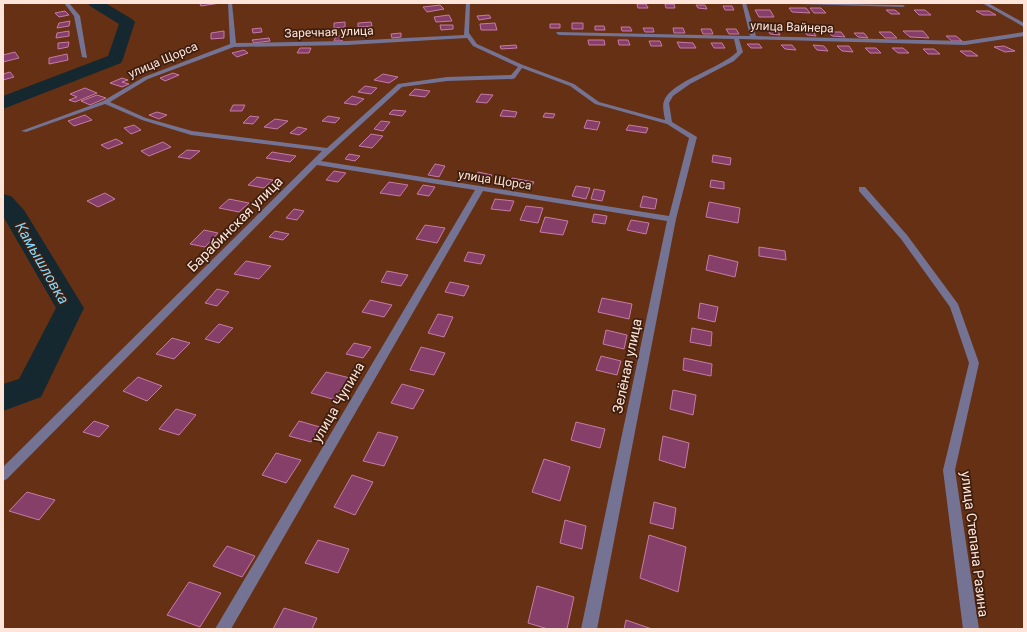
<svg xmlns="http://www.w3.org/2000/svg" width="1027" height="632" font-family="Roboto,sans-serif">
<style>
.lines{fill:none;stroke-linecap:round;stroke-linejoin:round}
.river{fill:#15282f;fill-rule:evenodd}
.building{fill:#853f68;stroke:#c77ba5}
.minor{fill:#747393;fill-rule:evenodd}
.labels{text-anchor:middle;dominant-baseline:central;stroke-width:3.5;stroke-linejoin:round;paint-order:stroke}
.far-street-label{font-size:12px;fill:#ffe5d9;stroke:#3d1e0f}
.street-label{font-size:14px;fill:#ffe5d9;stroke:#3d1e0f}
.water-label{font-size:15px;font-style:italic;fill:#7dd9ff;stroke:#3d1e0f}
</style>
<rect width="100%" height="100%" fill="#653013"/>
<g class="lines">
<!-- river -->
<path class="river" d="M88,3H105L132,19L135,22L123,59L121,63L3,109V96L108,56L119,24L90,6Z
M3,194L11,196L24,210L84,308L41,397L3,411V384L19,379L56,308L3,216Z"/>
</g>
<!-- building -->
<path class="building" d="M220,3L201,6L200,4L205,3Z
M637,4H646L648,8H638Z
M665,4H674L675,8H666Z
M440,5L444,9L427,12L423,7Z
M696,5H705L707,9L698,8Z
M723,6H732L734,10H725Z
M789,8H806L810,13L792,12Z
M810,8H821L826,13H814Z
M755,10H770L774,17H759Z
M886,10H895L900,14H891Z
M914,10H925L931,15H919Z
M65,11L69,15L59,17L55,13Z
M976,11H989L996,15H983Z
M449,15L452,21L436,22L434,17Z
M489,15L491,18L479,20L477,16Z
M70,21L69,26L57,28L59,23Z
M345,22V27L334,28V23Z
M371,22L372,26L358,27V23Z
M495,23L497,30H481L480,24Z
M572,23H583V29H572Z
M550,24H560V28H550Z
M440,25H453V29L441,30Z
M595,26H604L605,30H595Z
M621,27H630L632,31H622Z
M261,28L262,32L253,33L252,29Z
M643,28H653L654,32H645Z
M673,28H683L685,33H674Z
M701,29H711L713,34H703Z
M726,29H736L739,34H729Z
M768,30L778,31L780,35L770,34Z
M69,31V36L56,38L57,33Z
M224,31V38L211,39V33Z
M804,31H813L816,36L807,35Z
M903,31H923L929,38L910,37Z
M828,32H841L845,37L832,36Z
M879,32H891L897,38H885Z
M401,33V37L392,38L391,34Z
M854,33H864L868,38L858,37Z
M336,36H344L342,41H334Z
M946,36H956L962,41H952Z
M269,38L270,41L254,43L252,40Z
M588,40H604L605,45H589Z
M618,40H628L630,45H619Z
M649,41H660L662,46H651Z
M69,42L68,47L58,49V43Z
M677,42L693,43L696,48H680Z
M711,43H722L725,48H714Z
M747,44H759L762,48H751Z
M516,45L517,48L501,49L500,46Z
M781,45H792L796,50L785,49Z
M813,45L824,46L828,51L817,50Z
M837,46H849L853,52L842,51Z
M1004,46L1015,51L1005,52L994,47Z
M300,48H311L309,53H297Z
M865,48H876L881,53H870Z
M892,48H903L909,53H898Z
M923,49H934L940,54H928Z
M244,50L248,53L237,57L232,53Z
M960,51H971L978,56H967Z
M15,52L19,58L3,62V55Z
M67,54L68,60L49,64V58Z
M10,72L14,77L3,80V74Z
M173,73L179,75L165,81L160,78Z
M383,74L398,77L389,83L374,80Z
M122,78L128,80L122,82L129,84L122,87L110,83Z
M365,86L377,88L371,94L358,92Z
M85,88L97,93L75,102L69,100L77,97L70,94Z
M415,89L430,91L425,97L409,95Z
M481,94L493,95L487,103L476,102Z
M97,95L106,98L90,105L81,101Z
M352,96L364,99L356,105L344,103Z
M233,105H245L242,111H230Z
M393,110L406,111L402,116L389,114Z
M503,110L517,112L515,117L500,116Z
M157,112L167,115L159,119L149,115Z
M545,113L555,114L553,118L543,117Z
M85,115L92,120L74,126L68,121Z
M250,116L259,117L253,124L243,123Z
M328,116L340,118L335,123L322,121Z
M275,119L288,121L277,129L264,127Z
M587,120L600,122L597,130L584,128Z
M381,121L390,122L383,131L374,129Z
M134,125L141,130L131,134L124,128Z
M629,125L648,128L646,133L626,130Z
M298,127L307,129L299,135L290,133Z
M371,134L383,136L372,148L359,146Z
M116,139L123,143L108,149L101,145Z
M163,142L171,147L149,156L141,151Z
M187,150L200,151L190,159L178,157Z
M272,152L296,156L290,162L266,158Z
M349,154L360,156L355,161L345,159Z
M713,155L731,158L730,165L712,162Z
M435,164L445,166L439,177L428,175Z
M334,171L346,173L338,182L326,180Z
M478,172L492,175L486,183L472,181Z
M257,177L273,180L264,188L248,185Z
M512,178L534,182L530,189L509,186Z
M711,180L724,182V189L710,187Z
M389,182L408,185L400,196L380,193Z
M423,185L435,187L429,196L417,194Z
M576,186L590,188L586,199L572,196Z
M594,189L605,191L602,201L591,199Z
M105,193L115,199L98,207L87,201Z
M643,196L657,199L655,209L640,207Z
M229,199L249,203L239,212L219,208Z
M495,199L514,201L510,211L491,209Z
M709,202L740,208L738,223L706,217Z
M526,206L543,208L538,223L520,220Z
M294,209L304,211L297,220L286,218Z
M594,214L607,216L605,224L592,222Z
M545,217L568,221L563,235L540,232Z
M631,220L649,223L646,234L627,230Z
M425,225L445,228L437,243L416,239Z
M204,230L218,233L205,247L190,244Z
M275,231L289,234L283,240L269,237Z
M759,247L785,251L786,260L759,256Z
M468,252L485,255L481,264L464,261Z
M709,255L738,262L735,277L706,270Z
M246,261L271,266L259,279L234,274Z
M387,271L408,275L401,286L381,282Z
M450,282L469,286L464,296L445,292Z
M217,289L229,292L217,306L205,303Z
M602,298L632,304L629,319L598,312Z
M370,300L392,305L384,317L362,312Z
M700,303L718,307L715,322L698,318Z
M438,314L453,317L444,337L428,333Z
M219,324L233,328L219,343L205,339Z
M692,328L712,332L711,346L690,342Z
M606,330L627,335L624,349L603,344Z
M172,338L190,343L174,359L156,354Z
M354,343L371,347L363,358L346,354Z
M421,347L445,353L434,375L410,370Z
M601,356L621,361L617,375L596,370Z
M684,358L712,364L711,376L683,370Z
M326,372L350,378L336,400L311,393Z
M138,377L162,386L147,401L123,391Z
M402,384L424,390L413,409L391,403Z
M673,390L696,395L693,415L670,409Z
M176,409L196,415L179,435L159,429Z
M94,421L109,426L99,437L83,432Z
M299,421L320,427L311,442L289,436Z
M576,422L605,429L600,448L571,440Z
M378,432L398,437L384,466L363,461Z
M663,436L689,443L685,468L659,460Z
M276,453L301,460L286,483L262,475Z
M544,459L570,467L560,501L532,492Z
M352,475L373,482L355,515L334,507Z
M27,492L55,500L39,520L9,511Z
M654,502L676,508L673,529L650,523Z
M565,520L586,526L582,549L560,543Z
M649,535L686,547L678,592L640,578Z
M318,540L349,549L338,573L305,563Z
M227,546L255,556L242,577L213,566Z
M189,582L221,593L200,627L167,615Z
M537,586L574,597L567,629H548L528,623Z
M284,608L317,618L312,629H273Z
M626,620L652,629H624Z"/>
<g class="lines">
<!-- minor -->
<path class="minor" d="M64,3H69L80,16L87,58L82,57L74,16Z
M228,3H232L236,43L347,41L464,35L466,3H470L469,33L477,44L523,65L574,84L599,102L665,120C664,114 662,106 664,101C670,82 721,68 737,52L734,39L559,35L556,33L557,32L750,36L742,3H746L756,36L965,41L1024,32V36L965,45L739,39L743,52L734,61L690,84L673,96L669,103L672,122L697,137L676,219L597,629H581L667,221L483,191L231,629H215L475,190L317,165L7,479L3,481V467L322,151L191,135L142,120L105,104L26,132L21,131L103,101L144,77L230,44ZM467,38L473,46L518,67L511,75L447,77L398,84L327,148L192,131L146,118L110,102L148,79L234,47L347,45ZM522,68L570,86L595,104L667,124L689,138L669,216L321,161L402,87L447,81L513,79L515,78Z
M795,3L903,5L905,6L903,7L797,4Z
M982,3H988L1024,23V27Z
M859,187H865L907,235L958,304L979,363L955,470L979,629H963L943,470L969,363L950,307L901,239L859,191Z"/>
</g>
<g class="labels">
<!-- far-street labels -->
<g class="far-street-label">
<text transform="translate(792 27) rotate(2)">улица Вайнера</text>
<text transform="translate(329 32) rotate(-2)">Заречная улица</text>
<text transform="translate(163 60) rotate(-23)">улица Щорса</text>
<text transform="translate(495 180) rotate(9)">улица Щорса</text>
</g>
<!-- street labels -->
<g class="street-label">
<text transform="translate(235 224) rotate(-45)">Барабинская улица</text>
<text transform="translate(627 366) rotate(-78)">Зелёная улица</text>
<text transform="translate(338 402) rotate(-60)">улица Чупина</text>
<text transform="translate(975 544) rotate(83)">улица Степана Разина</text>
</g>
<!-- water labels -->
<g class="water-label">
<text transform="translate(42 263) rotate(60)">Камышловка</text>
</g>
</g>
<!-- border -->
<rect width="1027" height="632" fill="none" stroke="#ffe5d9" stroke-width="8"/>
</svg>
